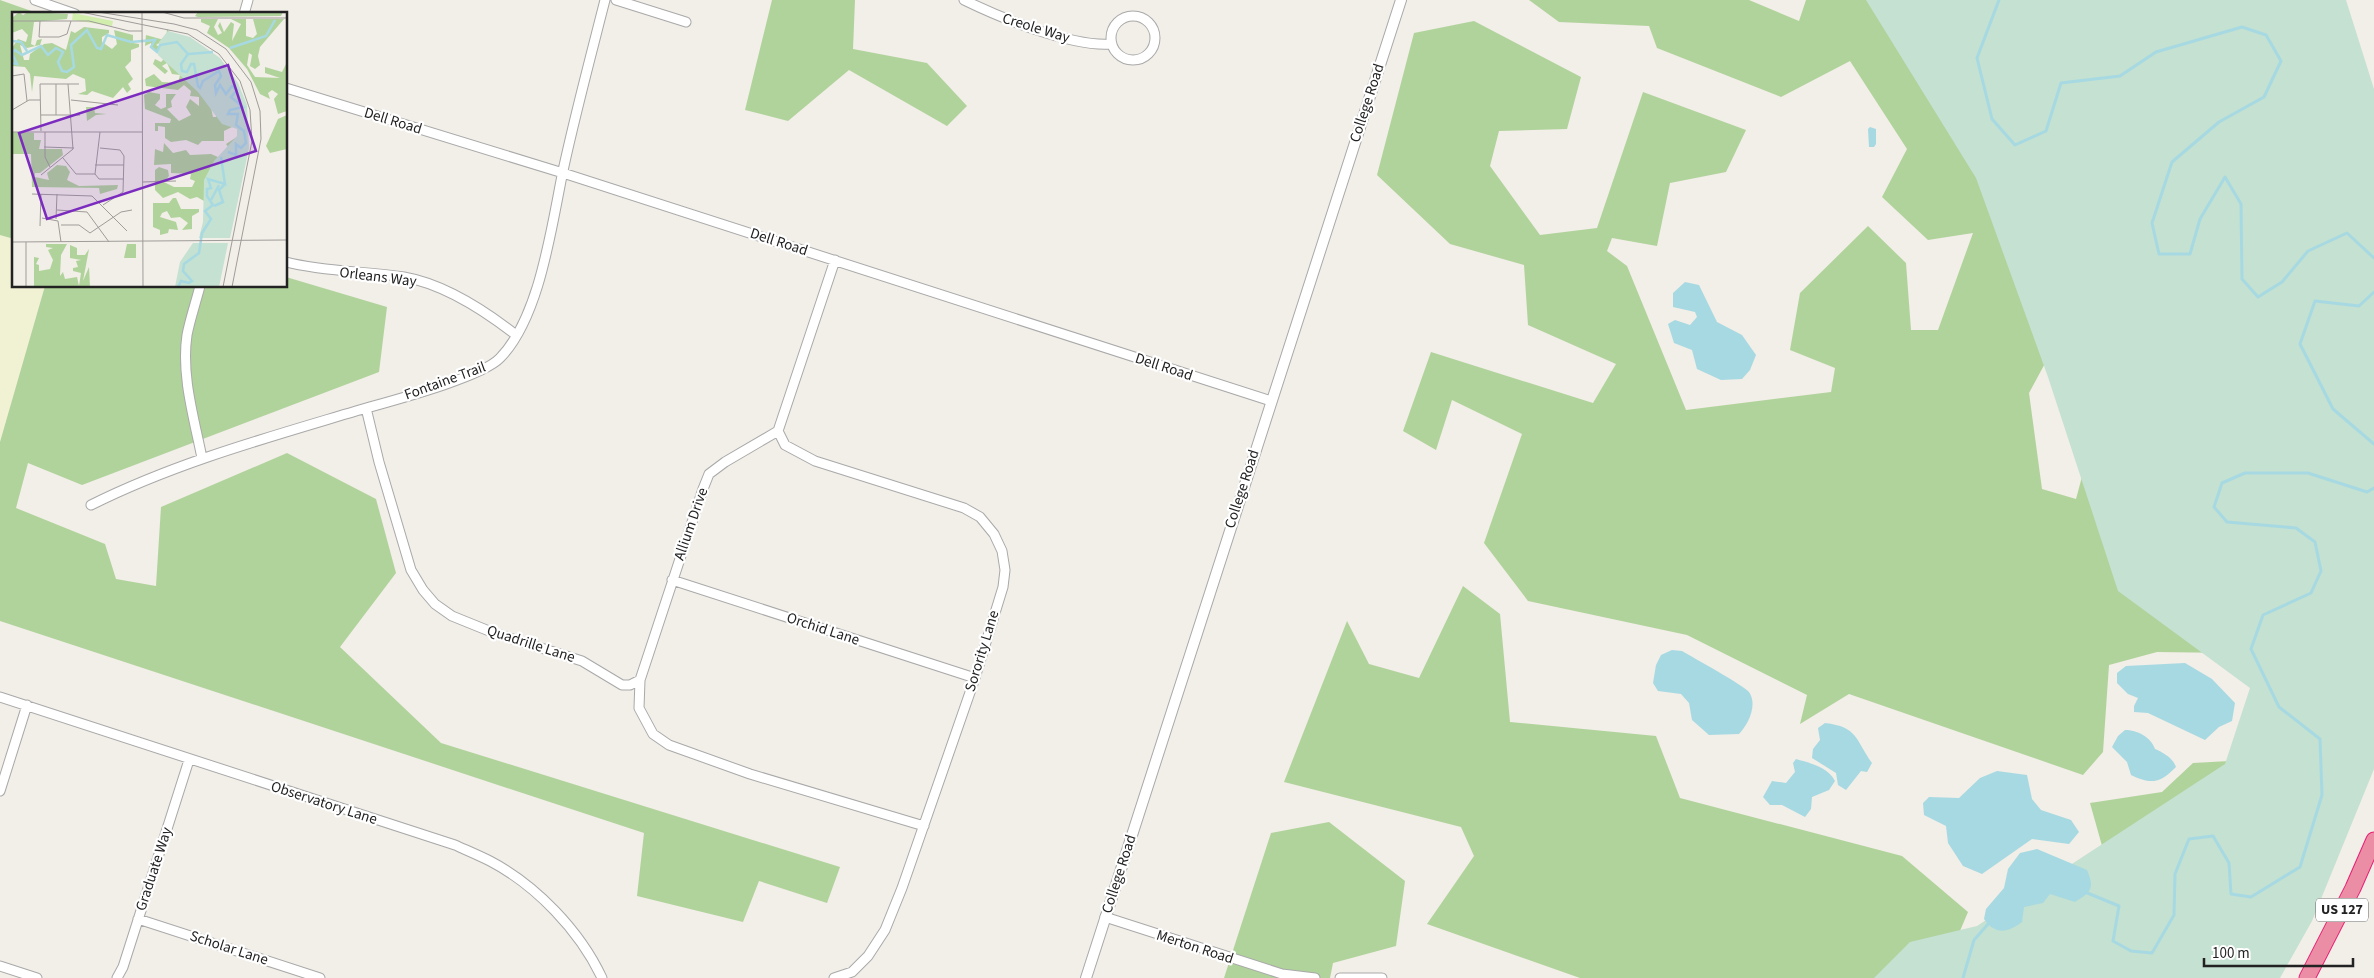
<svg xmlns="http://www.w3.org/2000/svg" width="2374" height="978" font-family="'Source Sans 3',sans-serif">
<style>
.farmland{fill:#f1f1d3}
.forest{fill:#b0d39b}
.wetland{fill:#c4e1d1}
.water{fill:#a7d9e2}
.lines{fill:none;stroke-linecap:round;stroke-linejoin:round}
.stream{stroke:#a7d9e2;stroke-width:3}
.minor-casing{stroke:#a9a9a9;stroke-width:11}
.tertiary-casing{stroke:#a9a9a9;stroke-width:12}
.motorway-casing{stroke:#e52074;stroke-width:17}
.minor{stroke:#fff;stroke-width:9}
.tertiary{stroke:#fff;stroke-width:10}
.motorway{stroke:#ec8da6;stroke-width:15}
.labels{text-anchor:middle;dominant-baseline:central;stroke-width:4.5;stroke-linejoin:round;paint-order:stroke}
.shield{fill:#fff;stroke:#646464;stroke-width:1}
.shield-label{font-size:14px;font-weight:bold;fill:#222}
.street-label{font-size:15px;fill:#222;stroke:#fff}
.inset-river{fill:none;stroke:#a7d9e2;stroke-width:2.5}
.inset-road{fill:none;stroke:#9f9c99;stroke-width:1}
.view{fill:#7b2cbf;fill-opacity:0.15;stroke:#7b2cbf;stroke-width:2.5}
.inset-edge{fill:none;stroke:#222;stroke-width:2.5}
</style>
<rect width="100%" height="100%" fill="#f2eee8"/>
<!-- farmland -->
<path class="farmland" d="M0,235L14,239V286H45L0,442Z"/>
<!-- forest -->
<path class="forest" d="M0,0L40,14H14V239L0,235Z
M772,0H855L853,49L927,63L967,106L947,126L849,70L788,121L745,110Z
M1529,0H1749L1799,21L1806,0H1886L2374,745L2115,892L2090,803L2162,792L2193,763L2266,759L2297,703L2063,330L2029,393L2042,489L2076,499L2093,436L2233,653L2157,652L2109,665L2103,752L2083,775L1849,694L1800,724L1807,695L1687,635L1528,601L1484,543L1522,434L1452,400L1436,450L1403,431L1431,352L1593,403L1616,364L1528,325L1524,265L1450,244L1377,175L1414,33L1474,21L1581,77L1567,129L1499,131L1490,166L1540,235L1597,228L1643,92L1746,130L1726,172L1670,183L1657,246L1612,238L1607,251L1627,266L1686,410L1831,392L1835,368L1790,350L1800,293L1868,226L1906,263L1911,330H1938L1973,233L1928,240L1882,197L1907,149L1850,61L1781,97L1657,48L1649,26L1559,22Z
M286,277L387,307L379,372L82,485L28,463L16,508L105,544L116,579L156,586L161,507L287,453L376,499L396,573L340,647L441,743L840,867L827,903L759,881L743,922L637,896L644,833L0,621V442L45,286H286Z
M1463,586L1500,614L1510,722L1656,736L1680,798L1902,856L1968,912L1940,978H1580L1427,924L1474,856L1461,827L1284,782L1347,621L1369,664L1419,678Z
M1329,822L1405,881L1396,946L1333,963L1330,978H1224L1271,833Z"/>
<!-- wetland -->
<path class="wetland" d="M1866,0H2346L2374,89V769L2312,921L2280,978H1874L1910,942L1977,926L2225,764L2250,688L2118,591L2048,377L1976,178Z"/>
<!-- water -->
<path class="water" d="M1870,127L1876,129V144L1874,147H1869L1868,129Z
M1685,282L1699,285L1717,322L1742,335L1756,355L1750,370L1742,379L1721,380L1697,369L1692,350L1674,343L1668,324L1675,320L1690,325L1697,317L1695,312L1673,307V293Z
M1672,650L1682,651C1694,658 1743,685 1749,692C1758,705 1748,725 1739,734L1709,735L1692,720L1689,703L1681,694L1658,691L1653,683L1656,665L1661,655Z
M2185,663L2212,679L2235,703L2232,721L2219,727L2205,740L2148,713L2134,712V706L2138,698L2128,694L2117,683V673L2126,666Z
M1825,723C1858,727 1855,739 1872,763L1867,772L1861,771L1846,790L1838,785L1836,773L1812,758L1813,749L1820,740L1818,728Z
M2125,730C2137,730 2151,737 2155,749C2164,753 2173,758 2176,767C2160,783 2152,785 2131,775L2127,762L2112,747L2118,736Z
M1796,759C1810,763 1828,767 1835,781L1829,790L1812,797L1811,809L1805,817L1782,805H1770L1763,797L1772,781L1786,783L1795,772L1793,763Z
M1997,771L2027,775L2032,799L2041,810L2071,820L2079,832L2069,844L2032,839L1982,874L1963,866L1948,843L1946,826L1924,815L1923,803L1929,797L1959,798L1980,778Z
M2037,849L2087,870C2095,889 2091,892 2075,902L2050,894L2043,903L2024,907L2022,922C2008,933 1995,935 1984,919L1986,909L2004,888L2008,869L2020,853Z"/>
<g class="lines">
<!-- stream -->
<path class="stream" d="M1999,0L1977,58L1992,119L2015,145L2046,131L2061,83L2120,76L2156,52L2242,27L2266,35L2281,61L2264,97L2219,122L2172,162L2152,223L2159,254H2190L2200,219L2225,177L2241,204L2242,279L2258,297L2282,282L2308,251L2347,233L2374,258
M2374,292L2359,306L2315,301L2300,344L2333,409L2374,444
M2085,892L2119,906L2113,941L2131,951L2152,953L2174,915L2175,874L2189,839L2213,836L2229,863L2231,894L2251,897L2300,867L2322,795L2320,739L2279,707L2251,649L2263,615L2311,593L2321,571L2315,542L2296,528L2227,522L2214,507L2222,483L2245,473H2308L2367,492L2374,488
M1963,978L1974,940L1989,923"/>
<defs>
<path id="minor" d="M35,0L75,14
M616,0L686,22
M964,0C1001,18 1071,47 1111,44
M244,14L248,0
M1111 38a22 22 0 1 1 44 0a22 22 0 1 1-44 0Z
M286,88L563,173L1271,401
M835,260L778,431L725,462L709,474L703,489L640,680L639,708L653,734L669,745L750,774L924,826
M286,262C325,272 365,271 404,277C444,284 484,310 516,335
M200,286C196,302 190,319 187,335C181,375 194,418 202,458
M366,408L379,462L411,570L423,590L435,604L452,616L494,633L582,661L622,685H630L640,680
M778,431L785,445L815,461L964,508L980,517L994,534L1002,551L1005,570L1003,587L975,678L902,888L885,930L868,956L852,972L834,978
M91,505C175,463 266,438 356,411C387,402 481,378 500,358C541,316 552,222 564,166C576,111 591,55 605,0
M672,580L975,678
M0,697L455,845C466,850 478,855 490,861C536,885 580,931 602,978
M0,791L27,705
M1105,917L1282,974L1315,978
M138,919L320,978
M0,966L37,978
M117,978L123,967L189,760
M1340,978H1382"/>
<path id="tertiary" d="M1086,978L1401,0"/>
<path id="motorway" d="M2307,978L2353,888L2374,840"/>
</defs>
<!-- minor casing -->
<use href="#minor" class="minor-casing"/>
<!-- tertiary casing -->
<use href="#tertiary" class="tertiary-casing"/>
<!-- motorway casing -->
<use href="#motorway" class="motorway-casing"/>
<!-- minor -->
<use href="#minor" class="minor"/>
<!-- tertiary -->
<use href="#tertiary" class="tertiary"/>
<!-- motorway -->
<use href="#motorway" class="motorway"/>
</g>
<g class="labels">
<!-- shield labels -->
<rect class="shield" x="2316" y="898.5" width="52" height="23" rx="4"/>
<g class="shield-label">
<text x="2342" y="910">US 127</text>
</g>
<!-- street labels -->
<g class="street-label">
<text transform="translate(1036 28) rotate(17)">Creole Way</text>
<text transform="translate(1367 103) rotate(-72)">College Road</text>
<text transform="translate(393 121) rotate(17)">Dell Road</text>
<text transform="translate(779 242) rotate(18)">Dell Road</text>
<text transform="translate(378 277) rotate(7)">Orleans Way</text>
<text transform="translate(1164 367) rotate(18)">Dell Road</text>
<text transform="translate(445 381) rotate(-20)">Fontaine Trail</text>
<text transform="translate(1242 489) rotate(-72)">College Road</text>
<text transform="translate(691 524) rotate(-71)">Allium Drive</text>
<text transform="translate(823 629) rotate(18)">Orchid Lane</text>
<text transform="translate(531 644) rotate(18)">Quadrille Lane</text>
<text transform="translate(982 651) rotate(-73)">Sorority Lane</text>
<text transform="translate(324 803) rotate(18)">Observatory Lane</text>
<text transform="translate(154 869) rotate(-72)">Graduate Way</text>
<text transform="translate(1119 874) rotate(-72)">College Road</text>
<text transform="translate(1195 947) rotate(18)">Merton Road</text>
<text transform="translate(229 948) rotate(18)">Scholar Lane</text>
</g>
</g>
<!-- overview -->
<g transform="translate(12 12)">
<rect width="275" height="275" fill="#f2eee8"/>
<path d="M61,1L101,9L100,14L60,8Z" fill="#d2eeac"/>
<path d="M7,0L11,3L16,0L56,2L55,7L22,10L19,32L23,34L25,28L30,27L28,33L15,36L8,33L12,48H17L18,42L32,32L40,31L54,38L59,19L63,21L72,15L97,18V21L90,25V30L100,37L105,32L102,18L121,23V31L127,32V35L119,38V49L113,55L121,67L116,72L119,77L115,81L111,75L101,86L80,79L75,83L66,82L74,79L73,67L61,62L54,67L22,64L20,80L18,62L13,55L0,54V36L6,27L14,30L16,23L10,17L0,21V6ZM186,0H271L269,4L186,5L183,4ZM189,7H206L202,15L206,23L210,21L206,14L208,10L212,20L219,10L222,12L220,29L229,12L219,7H234V24L241,26L245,22L241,7H272L248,35L246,44L248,53L243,57L238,54L240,43L237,41L235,53L243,65L268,66L253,61V55L270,60L275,50V99L266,102L262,87L266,82L260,78L256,81L258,87L248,82L235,57L217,36L195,21L198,14L189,10ZM155,17L237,115L219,139L214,132L228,123L229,117L198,91L201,105H204V99L222,114L212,119V129H190L186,133L174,128L159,130L153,126V115L146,114V119H143V111H158L159,107L133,97L132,83L137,80L148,82V87L143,93L149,97L154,95V82H164L159,89L160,95L155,97L167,109L179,103L174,95L178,87L187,94V85L178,84L179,79L172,73L166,78L134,74L133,67L142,62L150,70L166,71L168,63L160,62L155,51L150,54L156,59L153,62L141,52L143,47L149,50L153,46L149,38H141L139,31L133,34L134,23L152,28L144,33L148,35L154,30ZM74,95H82L83,101L95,102L84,103L75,109ZM275,103V137L258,141L254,134L266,107ZM0,120L22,121V128H29L27,137H50L51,143L28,161H23V165L37,168L35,161L45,153L54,154L58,160L55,168L67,174L106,173L105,177L88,182L87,176L20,175L19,142H0ZM152,131L161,141L174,138L178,143L199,142L206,145L192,189L185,185L178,187L166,180L151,186L143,178V158L147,155L156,158L157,164L152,170L162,175H180L183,169L178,167L179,162L159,161V152L142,153L143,137L151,140ZM161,186H164L169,197H187V200L180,204V217L170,218L176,211L168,205L159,206L155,199L150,201L148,205L164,210L166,218L157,217L156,221L148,223V218L141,215V191H157ZM34,232H55L49,243L48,264L51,260L53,267L65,265L67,274L69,261L61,259V256L66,255L64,249L69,248L58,246V233L65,236V243H73L77,237L71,269L77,255L78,275H22V245L27,246L24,252L27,253V259L38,257L41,248L36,238L41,236L34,235ZM115,232H124V246H112Z" fill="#b0d39b"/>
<path d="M156,19L178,25L208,46L226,71L235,93L237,136L218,226H187L191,210L192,168L202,149L225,124V117L210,112L186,80L146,43L147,30ZM181,231H216L207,275H163L168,250Z" fill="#c4e1d1"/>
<path class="inset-river" d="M0,29L9,30L15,39M218,36L254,24L263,8M177,42L201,40M0,51L5,52L0,41L3,38L10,43L29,34L36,43L44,36L51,40L46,50L50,59L55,60L62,55L59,33L75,18L85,36L89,37L95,23L119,30L143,28L139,35L145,40L148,33L165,30L176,42L169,52L170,59L175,60L179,52H182L186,74L188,76L191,69L207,59L209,64L203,73L204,81L208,73L214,82L220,74L225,78L219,85L231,95L218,98L216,102H226L224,113L232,119L234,131L229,136L224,132V143L216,140M199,188L207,173M202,194L211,190L207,178L213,172M166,275L169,269L177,271L180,269L171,259L172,252L187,241L190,221L199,207L193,199L201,193L195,184V177L199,176L196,167L213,172L209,145"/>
<path class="inset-road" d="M69,0L176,22L207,42L228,69L238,98L240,129L211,275M86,0L162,12L185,18L214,37L239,70L248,99L249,127L220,275M130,0L131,275M150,0L172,6H275M0,9H77L117,19H130M28,9L27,25H47L55,22L59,9M0,64L12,62L15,89M44,72V103M59,88L106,93M0,98L17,88H28M29,103H68M29,119L28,72H67M0,120H130M33,120V145L38,155M32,135L62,136M88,136L108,138L112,144L111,180L91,193M51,146L64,162H83L87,167H112M83,153H112M83,162L88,120M29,163L61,137L56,72M130,170L164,169M20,182L80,184L115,219M45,198L75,200L97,230M30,206L46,209L49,230M44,207L45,182M49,213H67L78,221L109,200L120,198M28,214L29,182M0,230L275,228M14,275V230"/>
<path class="view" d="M216,53L244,139L35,207L7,121Z"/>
<rect width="275" height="275" class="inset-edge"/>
</g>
<!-- scale -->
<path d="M2204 958v8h149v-8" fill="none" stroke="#222222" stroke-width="2.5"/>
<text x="2212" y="958" font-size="15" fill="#222222" stroke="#ffffff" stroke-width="4" paint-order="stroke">100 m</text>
</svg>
